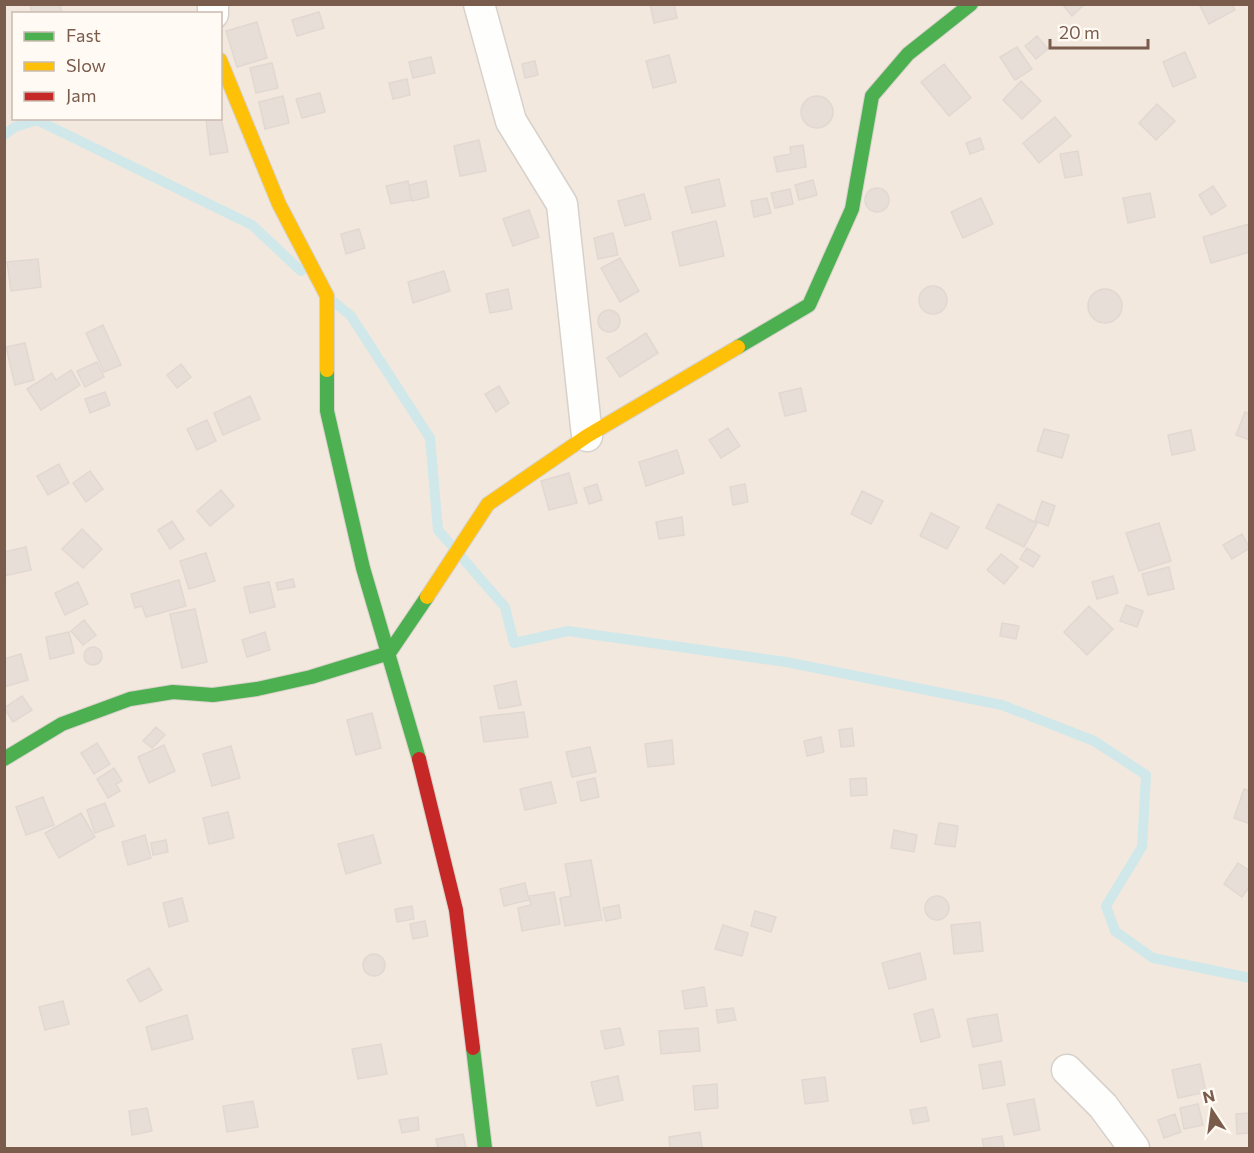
<svg xmlns="http://www.w3.org/2000/svg" width="1254" height="1153" font-family="Commissioner,sans-serif">
<style>
.residential{fill:#f2e8de;fill-rule:evenodd}
.lines{fill:none;stroke-linecap:round;stroke-linejoin:round}
.stream{stroke:#d0e8ea;stroke-width:10}
.building{fill:#e6ded7;stroke:#e2d8d2;stroke-width:1.5}
.street-casing{stroke:#d7d1cb;stroke-width:33}
.fast-casing{stroke:#d9d2cb;stroke-width:16}
.slow-casing{stroke:#d9d2cb;stroke-width:16}
.jam-casing{stroke:#d9d2cb;stroke-width:16}
.street{stroke:#fefefd;stroke-width:30}
.fast{stroke:#4caf50;stroke-width:14}
.slow{stroke:#ffc107;stroke-width:14}
.jam{stroke:#c62828;stroke-width:14}
</style>
<rect width="100%" height="100%" fill="#f9f5f0"/>
<!-- residential -->
<path class="residential" d="M5,5H1249V1148H5ZM14,14H220V118H14Z"/>
<g class="lines">
<!-- stream -->
<path class="stream" d="M4,135L15,127L37,120L252,225L301,271
M334,302L351,316L430,438L438,530L505,607L514,643L568,631L786,662L1002,705L1094,741L1146,775L1142,847L1106,906L1115,931L1153,958L1250,978"/>
</g>
<!-- building -->
<path class="building" d="M30,4H60L62,13L32,14Z
M650,4H674L677,18L654,23Z
M1062,4H1085L1072,16Z
M1199,4H1232L1235,10L1209,24Z
M319,12L324,28L297,36L292,20Z
M257,22L267,58L237,67L226,31Z
M1037,36L1048,49L1036,59L1025,46Z
M1017,47L1032,69L1015,80L1000,57Z
M1185,52L1196,77L1173,87L1163,62Z
M669,55L676,82L653,88L646,61Z
M431,57L435,73L413,78L409,62Z
M535,61L538,75L525,78L522,64Z
M272,63L278,88L256,93L250,68Z
M944,64L971,98L949,116L921,82Z
M407,79L410,95L393,99L389,83Z
M1021,81L1041,101L1022,119L1003,100Z
M320,93L325,112L302,118L296,99Z
M283,96L289,123L265,129L259,102Z
M801 112a16 16 0 1 1 32 0a16 16 0 1 1-32 0Z
M1157,104L1175,121L1156,140L1139,123Z
M220,113L228,152L210,155L206,118H220Z
M1055,117L1071,136L1039,163L1023,143Z
M980,138L984,149L970,154L966,143Z
M479,140L486,171L460,176L454,146Z
M803,145L806,167L777,172L774,157L791,154L790,147Z
M1078,151L1082,175L1065,178L1060,154Z
M719,179L725,206L692,213L685,187Z
M813,180L817,195L799,200L795,185Z
M408,181L411,200L391,204L386,186Z
M426,181L429,197L412,201L409,185Z
M1213,186L1226,206L1211,215L1199,195Z
M865 200a12 12 0 1 1 24 0a12 12 0 1 1-24 0Z
M790,189L793,204L775,208L771,193Z
M1150,193L1155,217L1128,223L1123,198Z
M644,194L651,219L625,226L618,201Z
M767,198L771,213L754,217L751,201Z
M981,198L993,224L963,238L951,212Z
M529,210L539,237L513,246L503,219Z
M716,221L724,256L680,266L672,232Z
M1249,224L1250,252L1211,263L1203,237Z
M359,229L365,248L346,254L341,234Z
M613,233L618,255L598,259L594,238Z
M620,258L639,291L620,302L601,268Z
M38,259L41,287L11,291L7,262Z
M444,271L450,291L413,303L408,282Z
M919 300a14 14 0 1 1 28 0a14 14 0 1 1-28 0Z
M1088 306a17 17 0 1 1 34 0a17 17 0 1 1-34 0Z
M508,289L512,309L490,313L486,294Z
M598 321a11 11 0 1 1 22 0a11 11 0 1 1-22 0Z
M103,325L121,365L104,372L86,333Z
M646,333L658,353L620,377L607,358Z
M25,343L34,380L15,385L6,347Z
M97,362L104,377L85,387L77,371Z
M181,364L191,377L177,388L167,375Z
M71,370L80,385L41,410L27,389L52,373L56,380Z
M499,386L509,403L496,412L485,394Z
M801,388L806,411L785,416L779,393Z
M105,392L110,405L90,413L85,399Z
M250,396L260,419L223,435L214,413Z
M1245,412L1250,414V440L1236,435Z
M207,420L216,441L197,450L187,429Z
M728,428L740,446L721,458L709,440Z
M1044,429L1069,435L1062,458L1037,451Z
M1191,430L1195,450L1172,455L1168,435Z
M677,450L684,473L646,486L639,462Z
M59,464L69,483L48,495L37,476Z
M90,471L103,489L86,502L73,483Z
M569,473L577,503L549,510L541,481Z
M597,484L602,500L589,504L584,488Z
M745,484L748,502L733,505L730,487Z
M221,490L234,506L210,526L197,511Z
M862,491L883,501L871,524L851,514Z
M1042,501L1055,506L1048,526L1035,521Z
M998,504L1037,523L1024,547L986,528Z
M931,513L959,527L947,549L920,536Z
M682,517L684,535L659,539L656,522Z
M172,521L184,539L170,549L158,530Z
M1159,523L1171,561L1139,571L1126,533Z
M82,529L102,549L83,568L62,549Z
M1242,534L1250,548L1232,559L1223,545Z
M26,547L31,570L4,576V552Z
M1027,548L1040,556L1033,567L1020,559Z
M206,553L215,581L189,589L180,561Z
M1001,554L1018,567L1004,584L987,570Z
M1169,567L1174,589L1148,595L1142,574Z
M1113,576L1118,593L1097,599L1092,582Z
M293,579L295,587L278,590L276,583Z
M179,580L186,606L146,617L142,606L135,608L131,594Z
M78,582L88,604L65,615L55,593Z
M269,582L275,607L250,613L244,587Z
M1126,605L1143,611L1137,627L1120,621Z
M1089,606L1113,629L1087,655L1064,632Z
M195,609L207,662L182,668L170,614Z
M84,620L96,635L83,645L71,631Z
M1002,623L1019,626L1016,639L1000,636Z
M69,632L74,653L50,659L46,637Z
M265,632L270,650L247,657L242,640Z
M84 656a9 9 0 1 1 18 0a9 9 0 1 1-18 0Z
M21,654L28,680L4,687V659Z
M516,681L521,705L499,709L494,686Z
M22,696L32,710L13,722L4,708Z
M524,712L528,737L484,742L480,717Z
M372,713L381,748L356,755L347,720Z
M156,727L165,735L152,748L143,741Z
M852,728L854,746L841,747L839,730Z
M821,737L824,752L807,756L804,741Z
M672,740L674,764L648,767L645,744Z
M97,743L110,764L94,774L81,753Z
M164,745L175,771L149,783L138,757Z
M231,746L240,778L212,786L203,754Z
M590,747L596,772L572,777L566,752Z
M114,768L122,781L116,784L120,791L108,798L97,779Z
M595,778L599,797L581,801L577,782Z
M866,778L867,795L851,796L850,779Z
M551,782L556,803L525,810L520,789Z
M1244,789L1250,791V824L1234,818Z
M43,797L54,825L26,835L16,807Z
M105,803L114,826L95,833L87,810Z
M228,812L234,838L209,844L203,818Z
M81,813L95,837L59,858L45,833Z
M939,823L958,826L955,847L935,844Z
M894,830L917,835L914,852L891,848Z
M145,835L151,858L128,865L122,842Z
M373,835L381,863L346,874L338,844Z
M166,840L168,852L153,855L151,843Z
M591,860L602,920L565,926L560,898L571,896L565,864Z
M1238,863L1250,871V886L1242,897L1224,884Z
M525,883L529,900L504,906L500,889Z
M554,892L560,924L522,931L518,908L531,905L529,896Z
M925 908a12 12 0 1 1 24 0a12 12 0 1 1-24 0Z
M182,898L188,921L169,927L163,903Z
M619,905L621,918L606,921L603,908Z
M412,906L414,919L397,922L395,909Z
M755,911L776,917L771,932L751,926Z
M425,921L428,936L413,939L410,924Z
M980,922L983,951L954,954L951,925Z
M723,925L748,933L742,956L715,949Z
M920,953L926,979L889,989L882,963Z
M363 965a11 11 0 1 1 22 0a11 11 0 1 1-22 0Z
M149,968L162,990L140,1002L127,980Z
M704,987L707,1006L685,1009L682,991Z
M63,1001L69,1024L45,1030L39,1007Z
M733,1008L736,1020L718,1023L716,1010Z
M933,1009L940,1037L921,1042L914,1014Z
M997,1014L1002,1041L973,1047L967,1019Z
M187,1015L193,1039L152,1050L146,1027Z
M620,1028L624,1045L605,1049L601,1031Z
M698,1028L700,1051L661,1054L659,1031Z
M381,1044L387,1074L358,1079L352,1049Z
M1001,1061L1005,1085L983,1089L979,1065Z
M1200,1064L1206,1092L1178,1098L1172,1070Z
M618,1076L623,1100L597,1106L591,1082Z
M825,1077L828,1101L805,1104L802,1080Z
M717,1084L718,1108L695,1110L693,1086Z
M1034,1099L1040,1130L1014,1135L1007,1104Z
M253,1101L258,1127L227,1132L223,1106Z
M1198,1104L1203,1125L1184,1129L1180,1108Z
M926,1107L929,1121L913,1124L910,1110Z
M147,1108L152,1131L132,1135L129,1111Z
M1250,1113V1133L1237,1134L1236,1114Z
M1175,1114L1181,1132L1164,1138L1158,1120Z
M418,1117L419,1130L402,1133L399,1120Z
M700,1132L702,1148H670L669,1137Z
M463,1134L466,1148H438L436,1139Z
M1002,1136L1004,1148H984L982,1139Z"/>
<g class="lines">
<defs>
<path id="street" d="M479,4L511,121L562,204L587,436
M213,14V4
M1067,1070L1103,1106L1134,1148"/>
<path id="fast" d="M738,347L809,305L852,209L872,96L908,54L971,4
M327,370V411L363,568L419,759
M4,759L62,724L130,699L173,692L213,695L257,689L311,677L389,653L427,597
M473,1048L485,1148"/>
<path id="slow" d="M220,60L279,204L327,296V370
M427,597L488,504L587,436L738,347"/>
<path id="jam" d="M419,759L456,910L473,1048"/>
</defs>
<!-- street casing -->
<use href="#street" class="street-casing"/>
<!-- fast casing -->
<use href="#fast" class="fast-casing"/>
<!-- slow casing -->
<use href="#slow" class="slow-casing"/>
<!-- jam casing -->
<use href="#jam" class="jam-casing"/>
<!-- street -->
<use href="#street" class="street"/>
<!-- fast -->
<use href="#fast" class="fast"/>
<!-- slow -->
<use href="#slow" class="slow"/>
<!-- jam -->
<use href="#jam" class="jam"/>
</g>
<!-- border -->
<rect width="1254" height="1153" fill="none" stroke="#7a5c4d" stroke-width="12"/>
<!-- legend -->
<rect x="12" y="12" width="210" height="108" fill="#fffaf3" stroke="#cabbb1" stroke-width="1.5"/>
<rect x="24" y="32" width="30" height="9" fill="#4caf50" stroke="#cabbb1" stroke-width="1.5"/>
<text x="66" y="42" font-size="18" fill="#7a5c4d">Fast</text>
<rect x="24" y="62" width="30" height="9" fill="#ffc107" stroke="#cabbb1" stroke-width="1.5"/>
<text x="66" y="72" font-size="18" fill="#7a5c4d">Slow</text>
<rect x="24" y="92" width="30" height="9" fill="#c62828" stroke="#cabbb1" stroke-width="1.5"/>
<text x="66" y="102" font-size="18" fill="#7a5c4d">Jam</text>
<!-- north arrow -->
<g transform="translate(1212 1111) rotate(347)" stroke="#fffaf3" stroke-width="4.5" paint-order="stroke">
<path d="M0-4.5L10 22L0 15L-10 22Z" fill="#7a5c4d"/>
<text y="-9" font-size="16" font-weight="bold" text-anchor="middle" fill="#7a5c4d">N</text>
</g>
<!-- scale -->
<path d="M1050 39v9h98v-9" fill="none" stroke="#7a5c4d" stroke-width="3"/>
<text x="1059" y="39" font-size="18" fill="#7a5c4d" stroke="#fffaf3" stroke-width="4.5" paint-order="stroke">20 m</text>
</svg>
